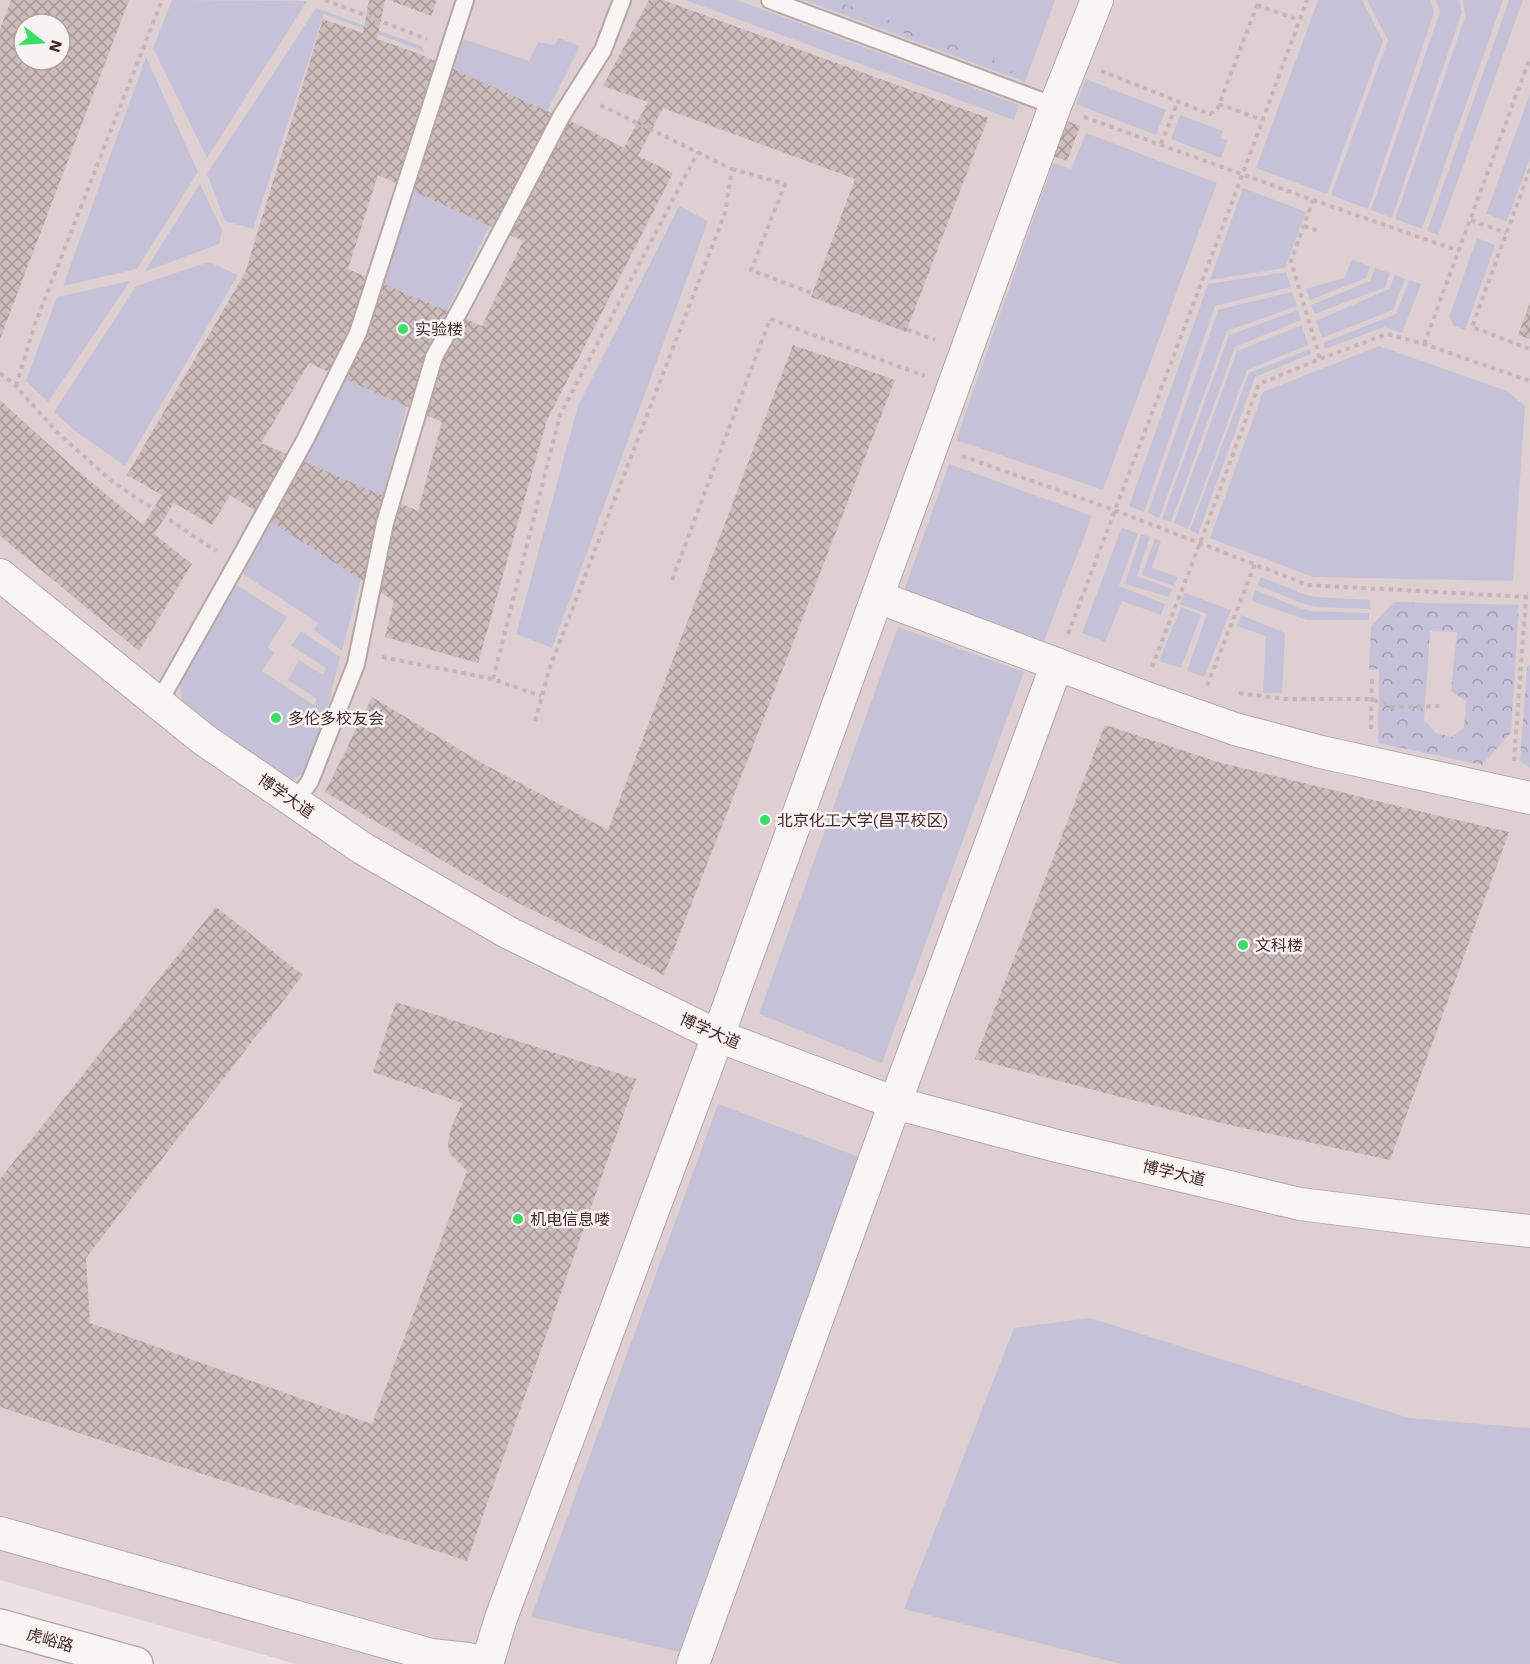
<svg xmlns="http://www.w3.org/2000/svg" width="1530" height="1664" font-family="'Work Sans','Noto Sans SC',sans-serif">
<style>
.built{fill:#ded0d0;fill-rule:evenodd}
.green{fill:#c5c2d7}
.forest{fill:url(#forest-crowns);fill-rule:evenodd}
.building{fill:url(#building-cross-hatch);fill-rule:evenodd}
.lines{fill:none;stroke-linecap:round;stroke-linejoin:round}
.service-casing{stroke:#b7a7a6;stroke-width:20}
.minor-casing{stroke:#b7a7a6;stroke-width:34}
.tertiary-casing{stroke:#b7a7a6;stroke-width:36}
.path{stroke:#c3b8b8;stroke-width:4;stroke-dasharray:4.5 4.5;stroke-linecap:butt}
.service{stroke:#f9f5f5;stroke-width:16}
.minor{stroke:#f9f5f5;stroke-width:32}
.tertiary{stroke:#f9f5f5;stroke-width:33}
.poi-dot{fill:#3bdd66;stroke:#f9f2f2;stroke-width:2}
.labels{text-anchor:middle;dominant-baseline:central;stroke-width:5;stroke-linejoin:round;paint-order:stroke}
.poi-label{font-size:16px;fill:#462928;stroke:#f9f2f2;text-anchor:start}
.street-label{font-size:16px;fill:#462928;stroke:#f9f2f2}
</style>
<defs>
<pattern id="forest-crowns" width="20" height="18" patternUnits="userSpaceOnUse" patternTransform="scale(1.5)"><rect width="20" height="18" fill="#c5c2d7"/><path d="M2 6a3 3 0 1 1 6 0M12 15a3 3 0 1 1 6 0" fill="none" stroke="#a29eae"/></pattern>
<pattern id="building-cross-hatch" width="8" height="8" patternUnits="userSpaceOnUse" patternTransform="scale(1.5)"><rect width="8" height="8" fill="#ccbcbb"/><path d="M0 0l8 8M0 8l8-8" fill="none" stroke="#a79998"/></pattern>
</defs>
<rect width="100%" height="100%" fill="#ece2e2"/>
<!-- built -->
<path class="built" d="M0,0H1530V1664H296L0,1580ZM24,24H60V60H24Z"/>
<!-- green -->
<path class="green" d="M172,0L307,1L207,158L153,48Z
M685,0H737L1019,105L1014,120Z
M804,0H1055L1025,82Z
M1318,0H1362L1383,41L1327,194L1256,168Z
M1367,0H1430L1434,12L1368,209L1331,195L1388,40Z
M1436,0H1459L1462,12L1392,218L1371,210L1440,12Z
M1463,0H1503L1422,229L1395,219L1465,17Z
M1509,0H1523L1438,235L1427,231Z
M316,8L421,46L425,52L324,14L253,229L225,221L207,174Z
M559,38L580,46L415,375L342,651L314,630L318,623L240,572L361,346L463,39L529,61L538,42L554,45Z
M146,57L198,172L137,269L63,286Z
M1086,79L1166,110L1156,135L1076,104Z
M1530,94V159L1507,221L1486,214Z
M1180,115L1223,131L1220,138L1228,140L1221,158L1171,139Z
M1086,133L1217,183L1103,490L956,440L1053,163L1071,169Z
M200,184L222,230L219,244L144,272Z
M1243,188L1306,212L1285,268L1210,280Z
M679,206L708,221L552,648L516,634L578,406Z
M1477,238L1495,245L1465,330L1454,326L1449,317Z
M1352,260L1370,266L1366,278L1310,300L1306,289L1344,278Z
M209,262L238,275L125,466L74,430L54,412L136,286Z
M1375,268L1390,273L1385,287L1315,314L1311,305L1370,281Z
M1286,272L1291,287L1215,306L1144,512L1129,506L1208,284Z
M1395,275L1405,279L1393,310L1322,338L1316,321L1389,289Z
M1409,280L1421,284L1402,333L1384,327L1325,349L1323,343L1396,314Z
M130,281L48,402L26,381L57,297Z
M1292,292L1297,306L1227,331L1159,518L1148,513L1218,310Z
M1298,310L1301,320L1235,347L1171,522L1162,519L1229,335Z
M1302,325L1308,345L1247,370L1188,529L1174,523L1237,351Z
M1379,346L1507,391L1525,406L1513,581L1313,577L1210,538L1263,392Z
M1310,349L1311,354L1255,377L1198,534L1190,530L1249,373Z
M949,464L1092,516L1044,641L904,591Z
M1122,527L1138,534L1119,586L1165,604L1161,615L1122,601L1105,642L1082,633Z
M1141,534L1150,537L1137,576L1172,589L1169,597L1125,584Z
M1155,538L1161,541L1152,568L1178,577L1174,586L1142,575Z
M1261,577L1306,595L1315,597L1370,600V609L1317,607L1307,605L1257,585Z
M235,584L287,617L268,647L274,653L262,671L315,706L316,698L288,680L299,660L323,675L326,668L291,646L301,631L340,657L313,767L290,782L183,714L180,683Z
M1255,590L1297,607L1311,611L1369,613V620H1307L1252,601Z
M1185,593L1231,610L1204,677L1187,671L1207,614L1180,604Z
M1181,607L1201,615L1181,668L1159,661Z
M1241,615L1285,633L1282,693H1263L1266,636L1237,626Z
M898,627L1024,672L882,1063L759,1014Z
M718,1104L859,1157L679,1652L531,1617Z
M1090,1318L1409,1418L1530,1428V1664H1122L904,1609L1014,1328Z"/>
<!-- forest -->
<path class="forest" d="M815,0H834L1013,67L1012,73Z
M1394,602L1519,605L1511,733L1482,765L1378,743L1379,669L1369,670L1371,626ZM1430,631L1457,632L1451,691L1466,701L1464,727L1452,737L1436,733L1424,720Z
M1530,665V768L1520,761L1527,667Z"/>
<!-- building -->
<path class="building" d="M11,0H129L0,339V29ZM24,24H60V60H24Z
M369,0H385L377,39L417,53L581,126L624,148L648,102L603,86L649,0H663L988,118L906,332L811,297L855,179L663,108L638,156L673,173L547,420L478,663L385,637L394,601L230,495L212,525L174,503L154,534L192,564L139,651L0,536V400L71,465L143,525L162,495L127,475L245,273L323,19L363,33ZM378,175L523,241L482,326L348,269ZM309,363L442,422L418,511L261,443Z
M389,0H437L431,16Z
M1062,119L1080,126L1067,161L1048,154Z
M1530,303V339L1518,335Z
M793,345L895,380L664,975L500,894L325,792L372,697L482,763L608,830Z
M1105,725L1218,762L1410,809L1509,832L1390,1160L1221,1123L975,1059Z
M216,907L303,975L86,1258L90,1323L372,1424L467,1171L449,1153L448,1142L451,1128L462,1103L373,1072L396,1002L636,1079L467,1561L0,1407V1179Z"/>
<g class="lines">
<defs>
<path id="service" d="M770,0L1055,106
M159,702L236,565L305,440L358,333L465,0
M295,802L310,781L356,664L385,523L434,357L462,306L562,115L603,50L622,0"/>
<path id="minor" d="M0,575L203,739L362,848L507,932L718,1036L895,1103L1057,1146L1300,1204L1428,1220L1530,1231
M878,597L1141,696L1235,729L1321,752L1530,798
M0,1533L431,1655L468,1659L488,1664
M487,1664L501,1618L718,1036L1055,106L1097,0
M693,1664L895,1103L1057,664"/>
<path id="tertiary" d="M0,1626L136,1664"/>
</defs>
<!-- service casing -->
<use href="#service" class="service-casing"/>
<!-- minor casing -->
<use href="#minor" class="minor-casing"/>
<!-- tertiary casing -->
<use href="#tertiary" class="tertiary-casing"/>
<!-- path -->
<path class="path" d="M325,0L427,39
M1257,5L1299,20
M1101,71L1210,114L1217,110L1259,0
M1219,104L1262,120
M1084,117L1313,200L1291,261L1320,359
M1161,144L1178,101
M732,169L785,184L751,270L935,340
M1530,169L1472,327L1530,349
M1313,200L1459,251
M1471,220L1506,233
M1304,226L1321,232
M1424,344L1530,58
M0,373L16,386L58,433L113,482L216,551
M16,386L35,324L162,0
M962,456L1114,510L1308,585L1530,597
M672,580L770,319L925,376
M1068,634L1243,173L1307,0
M382,657L493,679L541,696
M1152,667L1200,543L1259,384L1320,359L1387,334L1424,344L1530,381
M493,679L560,415L698,152
M1207,686L1255,564
M1239,693L1285,699H1371L1392,707L1440,706
M535,721L550,667L725,213L732,169L598,104
M1371,729L1372,679
M1514,761L1526,597"/>
<!-- service -->
<use href="#service" class="service"/>
<!-- minor -->
<use href="#minor" class="minor"/>
<!-- tertiary -->
<use href="#tertiary" class="tertiary"/>
</g>
<!-- markers -->
<g class="poi-dot">
<circle cx="403" cy="329" r="6"/>
<circle cx="276" cy="718" r="6"/>
<circle cx="765" cy="820" r="6"/>
<circle cx="1243" cy="945" r="6"/>
<circle cx="518" cy="1219" r="6"/>
</g>
<g class="labels">
<!-- poi labels -->
<g class="poi-label">
<text x="415" y="329">实验楼</text>
<text x="288" y="718">多伦多校友会</text>
<text x="777" y="820">北京化工大学(昌平校区)</text>
<text x="1255" y="945">文科楼</text>
<text x="530" y="1219">机电信息喽</text>
</g>
<!-- street labels -->
<g class="street-label">
<text transform="translate(286 796) rotate(35)">博学大道</text>
<text transform="translate(710 1031) rotate(24)">博学大道</text>
<text transform="translate(1174 1173) rotate(13)">博学大道</text>
<text transform="translate(50 1640) rotate(16)">虎峪路</text>
</g>
</g>
<!-- north arrow -->
<g transform="translate(42 42) rotate(107)"><circle r="28" fill="#f9f2f2" stroke="#b1a2a1" stroke-width="1.5"/>
<path d="M0-4.5L10 22L0 15L-10 22Z" fill="#3bdd66"/>
<text y="-9" font-size="16" font-weight="bold" text-anchor="middle" fill="#462928">N</text>
</g>
</svg>
